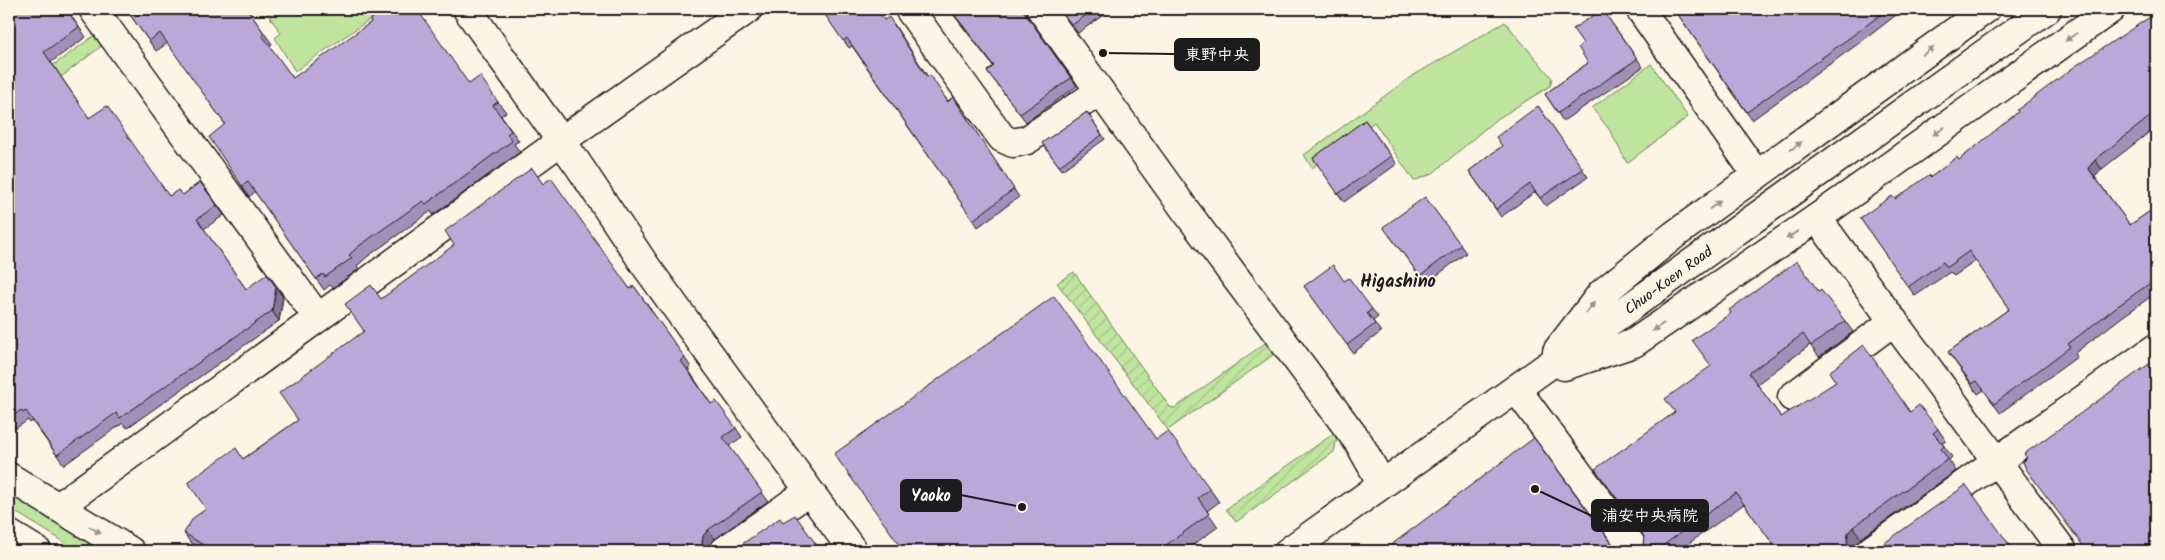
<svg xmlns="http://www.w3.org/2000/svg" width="2165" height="560" font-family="Kalam,'Klee One',sans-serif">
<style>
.grass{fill:#bfe49e;stroke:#6e805d}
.forest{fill:url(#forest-firs);stroke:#6e805d}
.garden{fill:url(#garden-furrows);stroke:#6e805d}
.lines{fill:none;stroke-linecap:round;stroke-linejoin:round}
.minor-casing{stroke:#1c1c1c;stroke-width:31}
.tertiary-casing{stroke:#1c1c1c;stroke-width:31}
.minor{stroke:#fcf5e5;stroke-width:28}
.tertiary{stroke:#fcf5e5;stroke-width:28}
.wall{fill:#a290ba;stroke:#1c1c1c}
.shaded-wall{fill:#847697;stroke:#1c1c1c}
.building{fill:#bca8d8;stroke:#1c1c1c}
.oneway{fill:#97938b}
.labels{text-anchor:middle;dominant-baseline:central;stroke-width:4;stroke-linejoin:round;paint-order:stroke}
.street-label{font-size:15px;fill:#1c1c1c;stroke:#fcf5e5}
.quarter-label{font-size:18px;font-weight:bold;fill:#1c1c1c;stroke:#fcf5e5}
.leader{fill:none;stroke:#1c1c1c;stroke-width:2}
.callout-dot{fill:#1c1c1c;stroke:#fcf5e5;stroke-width:2}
.callout{fill:#1c1c1c;stroke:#1c1c1c;stroke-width:2}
.callout-label{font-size:16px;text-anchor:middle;font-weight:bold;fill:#fff}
</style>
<defs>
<pattern id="forest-firs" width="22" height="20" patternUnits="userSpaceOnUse" patternTransform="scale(1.25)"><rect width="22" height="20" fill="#bfe49e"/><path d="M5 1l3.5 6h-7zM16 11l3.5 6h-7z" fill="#a4c388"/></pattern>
<pattern id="garden-furrows" width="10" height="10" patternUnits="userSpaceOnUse" patternTransform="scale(1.25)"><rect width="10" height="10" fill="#bfe49e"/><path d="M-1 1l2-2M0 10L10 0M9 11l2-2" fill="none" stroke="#a4c388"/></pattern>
</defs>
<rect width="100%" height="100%" fill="#fcf5e5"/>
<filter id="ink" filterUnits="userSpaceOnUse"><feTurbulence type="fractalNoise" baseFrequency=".02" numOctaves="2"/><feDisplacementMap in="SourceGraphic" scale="10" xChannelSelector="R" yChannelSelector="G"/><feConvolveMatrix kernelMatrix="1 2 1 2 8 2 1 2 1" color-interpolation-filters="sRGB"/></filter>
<g filter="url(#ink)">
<!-- grass -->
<path class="grass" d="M264,9H385L295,71L275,38L281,33Z
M1505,22L1552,78L1550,86L1494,121L1432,174L1414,181L1374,122L1312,168L1304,155L1409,78Z
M1651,64L1688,117L1627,163L1609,129L1592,108Z
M9,492L105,551H79L9,508Z"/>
<!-- forest -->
<path class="forest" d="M95,35L103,45L61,77L9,97Z"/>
<!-- garden -->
<path class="garden" d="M1074,272L1170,407L1175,408L1268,341L1276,353L1168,430L1057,283Z
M1333,434L1337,438L1334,452L1236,522L1226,509Z"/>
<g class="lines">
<defs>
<path id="minor" d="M93,9L318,318
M467,9L579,166L645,265L853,551
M909,9L1002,138L1013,143L1027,140L1100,91
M1041,9L1186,211L1359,443L1382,484
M1817,218L2063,551
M1517,390L1636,551
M1792,397L1894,321
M58,507L561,141L748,9
M724,551L809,491
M1870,551L2156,348"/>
<path id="tertiary" d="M1640,9L1756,174
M1557,351L1601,294L1674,235L1986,9
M1564,366L1634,343L1817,218L2111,9
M9,477L130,551
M9,534L37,551
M1289,551L2047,9"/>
</defs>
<!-- minor casing -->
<use href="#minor" class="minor-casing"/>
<!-- tertiary casing -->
<use href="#tertiary" class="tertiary-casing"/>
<!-- minor -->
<use href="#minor" class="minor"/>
<!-- tertiary -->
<use href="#tertiary" class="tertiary"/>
</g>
<!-- wall -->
<path class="wall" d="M9,9H66L86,37L51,62L89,118L169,196L183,195L200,182L224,215L204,229L246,289L276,287L283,297L279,321L127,428L123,423L64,465L32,421L30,423L28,420L15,429L9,420Z
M247,9L272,44L269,46L293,78L469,84L498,102L506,112L501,116L519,141L514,144L520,152L433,215L431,211L367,257L357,266L359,269L333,288L330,285L324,290L255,192L249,197L242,186L225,124L168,43L156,51L128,12Z
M821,9L884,20L894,24L928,77L948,101L953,97L1019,197L978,227L852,46L849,48Z
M949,9H1026L1028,17L1077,86L1026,122L987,71L993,66Z
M1059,9H1112L1078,33Z
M1602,9L1643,67L1563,121L1545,94L1588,63L1583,43Z
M1674,9H1904L1869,36L1752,120Z
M2156,13V127L2102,169L2095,177L2130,225L2156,207V293L2122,317L2075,353L2077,357L2000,413L1984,390L1978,394L1948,352L2009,309L1976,261L1954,276L1950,272L1915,296L1860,218L1895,199L1959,160Z
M1538,106L1588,177L1546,206L1535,192L1501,217L1469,171L1502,146Z
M1087,112L1105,139L1062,170L1042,143Z
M1365,120L1397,164L1344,202L1313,158Z
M543,184L630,289L634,286L691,367L688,369L711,404L736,428L742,437L729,446L768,501L715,539L710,545L709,551H205L190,542L184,533L206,509L243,459L298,420L364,331L381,299Z
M1425,197L1466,253L1426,284L1389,235Z
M1344,281L1372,309L1378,317L1373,321L1381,332L1353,353L1304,286Z
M1819,292L1845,321L1853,332L1819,357L1810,345L1757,384L1781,417L1910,412L1938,429L1946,441L1942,443L1952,457L1949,460L1956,471L1861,538L1856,544L1855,551H1778L1744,504L1678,551H1638L1643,545L1674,412Z
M1156,439L1210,489L1219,502L1207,511L1218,527L1184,551H904Z"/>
<!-- shaded-wall -->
<path class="shaded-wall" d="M1022,9H1026L1028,18Z
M2095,160L2102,169L2095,177L2088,168Z
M276,287L283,297L279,321L272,311Z
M1853,527L1861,538L1856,544L1855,551H1851L1847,541L1848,533Z
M708,530L715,539L710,545L709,551H705L702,543L703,536Z"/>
<!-- building -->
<path class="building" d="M9,9H66L79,27L44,52L89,118L107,106L169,196L178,190L183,195L200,182L217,205L197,219L246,289L267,274L276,287L272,311L120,418L116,413L57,455L26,411L23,413L21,410L9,419Z
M132,9H247L264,33L262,35L293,78L371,22L370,20L385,9H417L469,84L480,76L498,102L493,105L511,131L507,134L512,141L426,204L423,201L359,246L349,255L352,258L325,277L323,274L316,279L248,182L242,186L209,137L225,124L160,33L149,41L128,12Z
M821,9H877L884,20L889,17L927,77L930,75L948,102L953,97L1014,189L973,220L847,38L843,41Z
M950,9H1022L1071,78L1020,114L987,71L994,66Z
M1059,9H1095L1072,25Z
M1602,9L1637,59L1558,113L1545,94L1588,63L1578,47L1583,43L1573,29Z
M1674,9H1888L1863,28L1747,112Z
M2156,13V112L2095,160L2088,168L2130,225L2156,207V279L2115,308L2068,344L2070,347L1994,404L1977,381L1972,384L1948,352L2009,309L1969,251L1947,267L1943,262L1908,287L1860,218L1892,196L1895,199L1929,175L1931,177L1957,157L1959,160L2018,112L2017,110L2074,67Z
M1538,106L1583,169L1540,198L1530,184L1496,209L1469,171L1502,146L1496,137Z
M1087,112L1102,135L1059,166L1042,143Z
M1365,120L1391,156L1338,194L1313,158Z
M532,168L543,184L551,178L630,289L634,286L685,358L681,361L711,404L716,401L736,428L723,437L762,492L708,530L703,536L702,543L705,551H213L184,533L193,518L206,509L188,482L236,448L243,459L298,420L279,393L364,331L345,304L371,285L381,299L454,245L445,231Z
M1425,197L1461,245L1420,276L1383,227Z
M1797,261L1819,292L1821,290L1845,321L1811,346L1803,334L1749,373L1781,417L1836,382L1829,372L1864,345L1910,412L1919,405L1938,429L1933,433L1944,446L1941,449L1948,459L1853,527L1848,533L1847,541L1850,549L1852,551H1778L1736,493L1658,549L1655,545L1646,551H1638L1643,545L1644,537L1641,531L1595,469L1675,412L1665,399L1711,366L1692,340L1731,313L1729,310Z
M1333,265L1344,281L1349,278L1372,309L1367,313L1375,324L1347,345L1304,286Z
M1054,296L1156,439L1168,431L1210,489L1198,498L1209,514L1158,551H904L834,454Z
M2156,359V551H2087L2026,469L2023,462L2027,458L2024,454Z
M1534,438L1616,549L1618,551H1383Z
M1966,485L2014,551H1873Z
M795,515L821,551H732L780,518L783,522Z"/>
<!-- one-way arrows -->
<defs><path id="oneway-solid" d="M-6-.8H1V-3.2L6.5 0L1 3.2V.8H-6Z" transform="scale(1.25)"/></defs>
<g class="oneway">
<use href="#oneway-solid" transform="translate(2071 37) rotate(145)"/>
<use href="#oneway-solid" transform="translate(1928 51) rotate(-36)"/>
<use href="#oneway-solid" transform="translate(1939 131) rotate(145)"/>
<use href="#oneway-solid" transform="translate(1796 146) rotate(-36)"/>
<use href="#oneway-solid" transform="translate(1715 205) rotate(-36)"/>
<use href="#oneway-solid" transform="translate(1792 235) rotate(146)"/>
<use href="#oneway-solid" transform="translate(1590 308) rotate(-52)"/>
<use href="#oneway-solid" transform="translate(1658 327) rotate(146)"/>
<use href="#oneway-solid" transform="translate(95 530) rotate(31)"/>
</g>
</g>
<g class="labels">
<!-- street labels -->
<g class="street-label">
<text transform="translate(1669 281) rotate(-36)">Chuo-Koen Road</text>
</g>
<!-- quarter labels -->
<g class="quarter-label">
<text x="1398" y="282">Higashino</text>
</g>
</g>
<!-- callouts -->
<path class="leader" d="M1103 53L1175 54M1022 507L961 495M1535 489L1592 516"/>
<g class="callout-dot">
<circle cx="1103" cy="53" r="5"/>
<circle cx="1022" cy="507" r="5"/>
<circle cx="1535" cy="489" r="5"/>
</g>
<g class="callout">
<rect x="1175" y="39" width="84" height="31" rx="5"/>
<rect x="901" y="480" width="60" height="31" rx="5"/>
<rect x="1592" y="500" width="116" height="31" rx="5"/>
</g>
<g class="callout-label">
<text x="1217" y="60">東野中央</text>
<text x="931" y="501">Yaoko</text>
<text x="1650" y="521">浦安中央病院</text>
</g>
<!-- margin -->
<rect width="2165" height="560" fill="none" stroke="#fcf5e5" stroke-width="30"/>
<rect x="15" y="15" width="2135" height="530" fill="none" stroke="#1c1c1c" stroke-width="2" filter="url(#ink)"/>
</svg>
